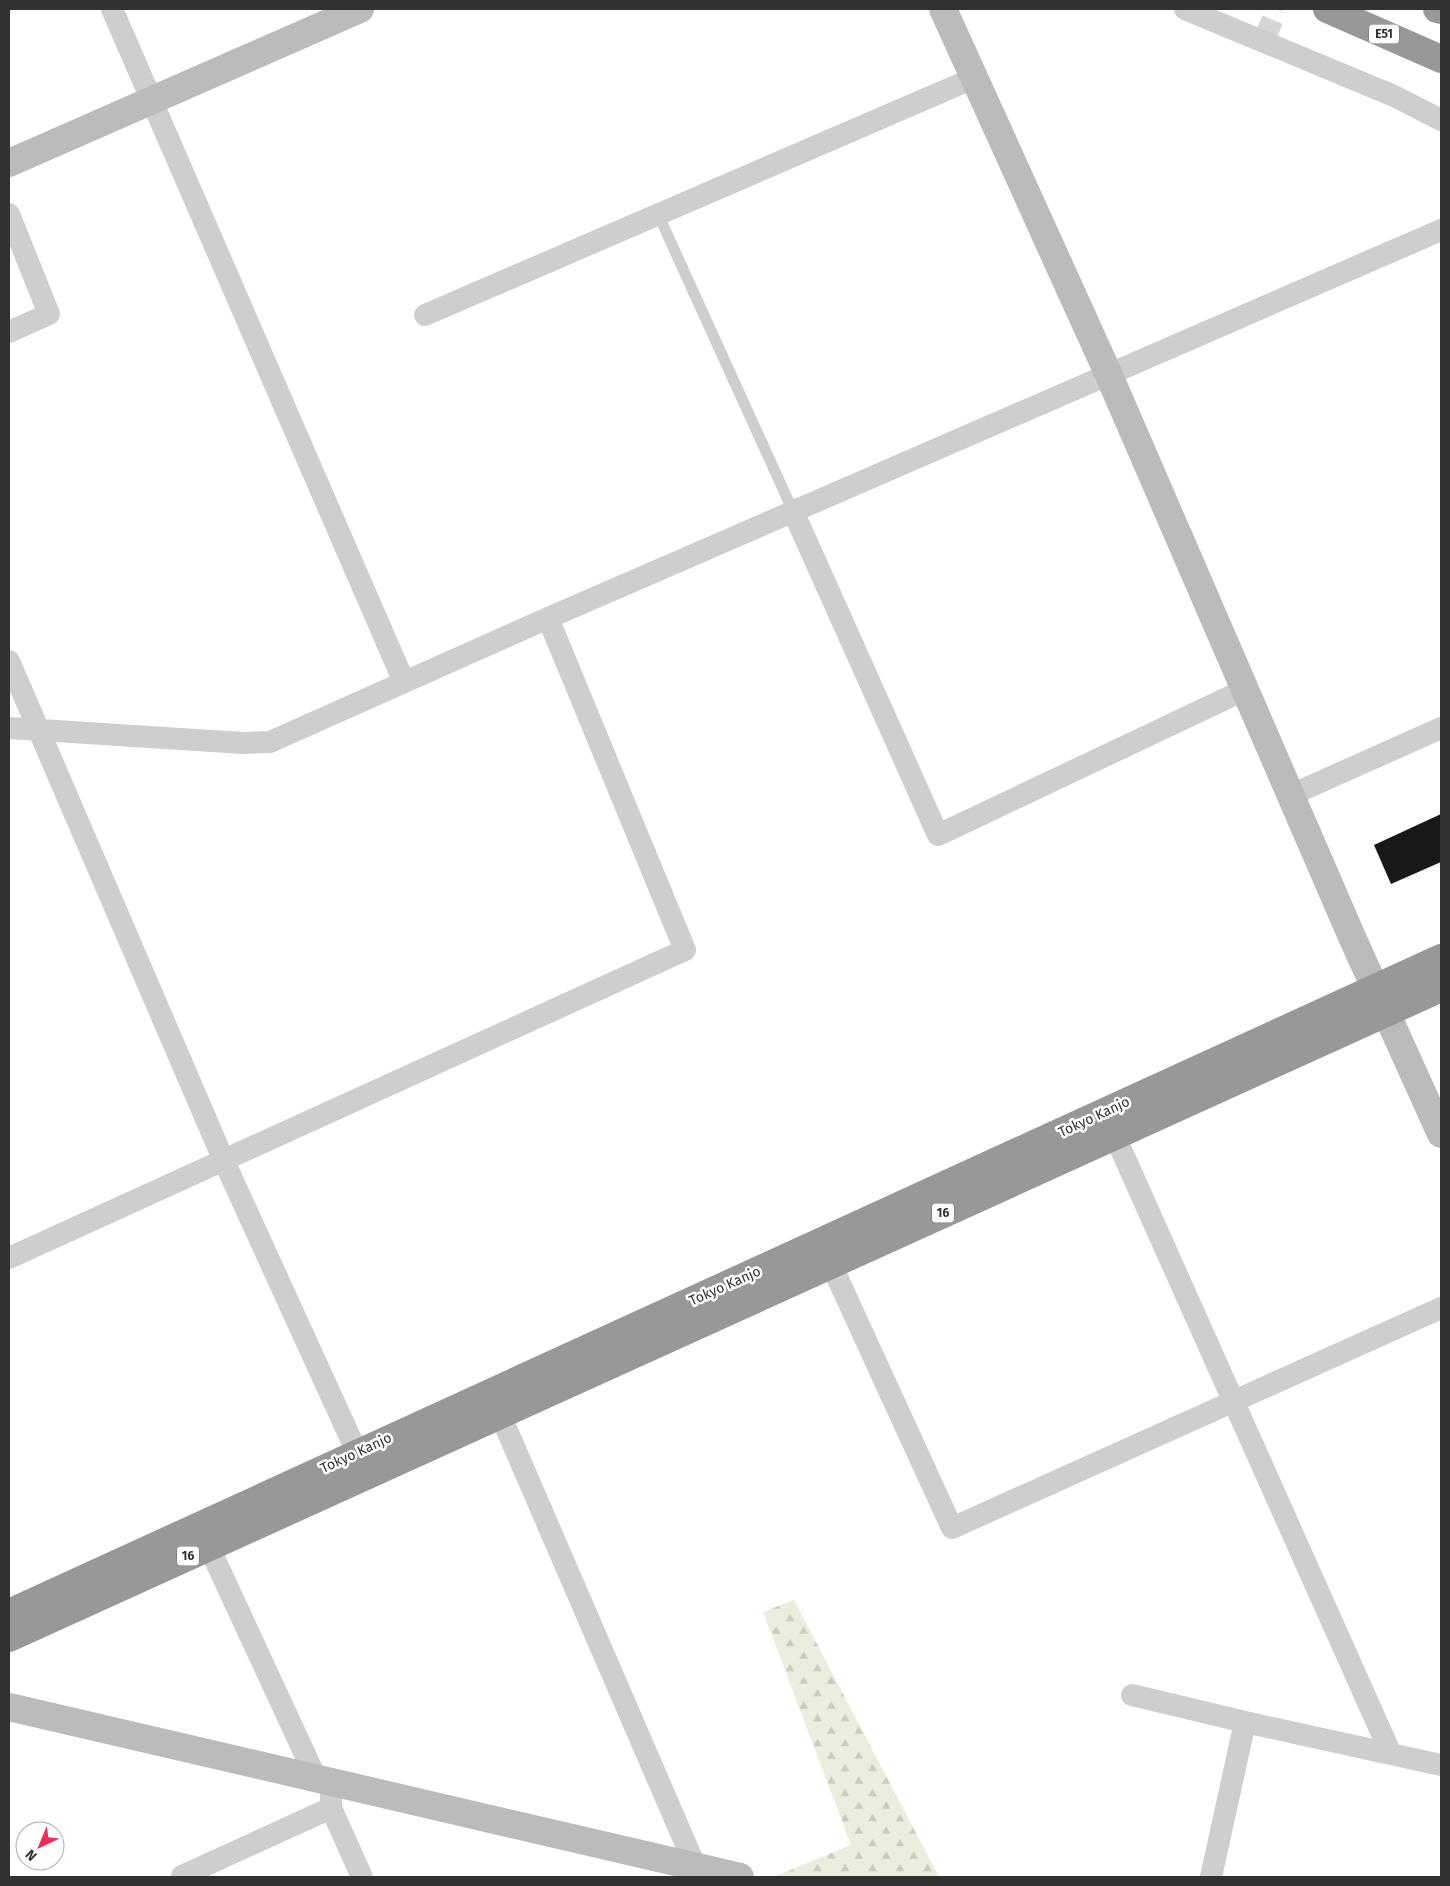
<svg xmlns="http://www.w3.org/2000/svg" width="1450" height="1886" font-family="'Fira Sans',sans-serif">
<style>
.forest{fill:url(#forest-firs)}
.building{fill:#181818}
.lines{fill:none;stroke-linecap:round;stroke-linejoin:round}
.street-tunnel{stroke:#d6d6d6;stroke-width:22;stroke-dasharray:22 11;stroke-linecap:butt}
.lane{stroke:#cecece;stroke-width:11}
.street{stroke:#cecece;stroke-width:22}
.secondary{stroke:#bbb;stroke-width:28}
.highway{stroke:#989898;stroke-width:28}
.labels{text-anchor:middle;dominant-baseline:central;stroke-width:5;stroke-linejoin:round;paint-order:stroke}
.shield{fill:#fff;stroke:#6f6f6f;stroke-width:1}
.shield-label{font-size:12px;font-weight:bold;fill:#313131}
.street-label{font-size:14px;fill:#313131;stroke:#fff}
</style>
<defs>
<pattern id="forest-firs" width="22" height="20" patternUnits="userSpaceOnUse" patternTransform="scale(1.25)"><rect width="22" height="20" fill="#e9eede"/><path d="M5 1l3.5 6h-7zM16 11l3.5 6h-7z" fill="#c8cdbf"/></pattern>
</defs>
<rect width="100%" height="100%" fill="#fff"/>
<!-- forest -->
<path class="forest" d="M794,1600L939,1877H773L851,1845L763,1612Z"/>
<!-- building -->
<path class="building" d="M1441,814V862L1391,884L1374,845Z"/>
<g class="lines">
<!-- street-tunnel -->
<path class="street-tunnel" d="M1264,40L1277,9"/>
<!-- lane -->
<path class="lane" d="M658,214L793,511"/>
<!-- street -->
<path class="street" d="M112,9L404,682
M1185,9L1394,96L1441,120
M9,214L49,314L9,332
M425,315L974,78
M793,511L938,835L1244,690
M9,661L224,1161L365,1470
M9,728L243,743L270,742L548,618L1441,230
M1291,795L1441,728
M1115,1136L1391,1754
M9,1258L685,950L548,618
M831,1264L952,1528L1441,1308
M500,1414L700,1877
M209,1547L316,1778
M1132,1695L1245,1722
M331,1792V1808L362,1877
M182,1876L331,1808
M1211,1877L1245,1722L1441,1765"/>
<!-- secondary -->
<path class="secondary" d="M943,9L1108,373L1352,937L1441,1134
M9,163L360,9
M9,1707L740,1877"/>
<!-- highway -->
<path class="highway" d="M1327,9L1441,59
M1437,9L1441,10
M9,1613L1441,958
M9,1638L1441,988"/>
</g>
<g class="labels">
<!-- shield labels -->
<g class="shield">
<rect x="1369" y="24.5" width="30" height="19" rx="4"/>
<rect x="932" y="1203.5" width="22" height="19" rx="4"/>
<rect x="177" y="1546.5" width="22" height="19" rx="4"/>
</g>
<g class="shield-label">
<text x="1384" y="34">E51</text>
<text x="943" y="1213">16</text>
<text x="188" y="1556">16</text>
</g>
<!-- street labels -->
<g class="street-label">
<text transform="translate(1094 1117) rotate(-25)">Tokyo Kanjo</text>
<text transform="translate(725 1286) rotate(-24)">Tokyo Kanjo</text>
<text transform="translate(356 1453) rotate(-25)">Tokyo Kanjo</text>
</g>
</g>
<!-- border -->
<rect width="1450" height="1886" fill="none" stroke="#313131" stroke-width="20"/>
<!-- north arrow -->
<g transform="translate(40 1846) rotate(224)"><circle r="24" fill="#ffffff" stroke="#adadad"/>
<path d="M0-4L9 19L0 12L-9 19Z" fill="#f12a56"/>
<text y="-8" font-size="14" font-weight="bold" text-anchor="middle" fill="#313131">N</text>
</g>
</svg>
